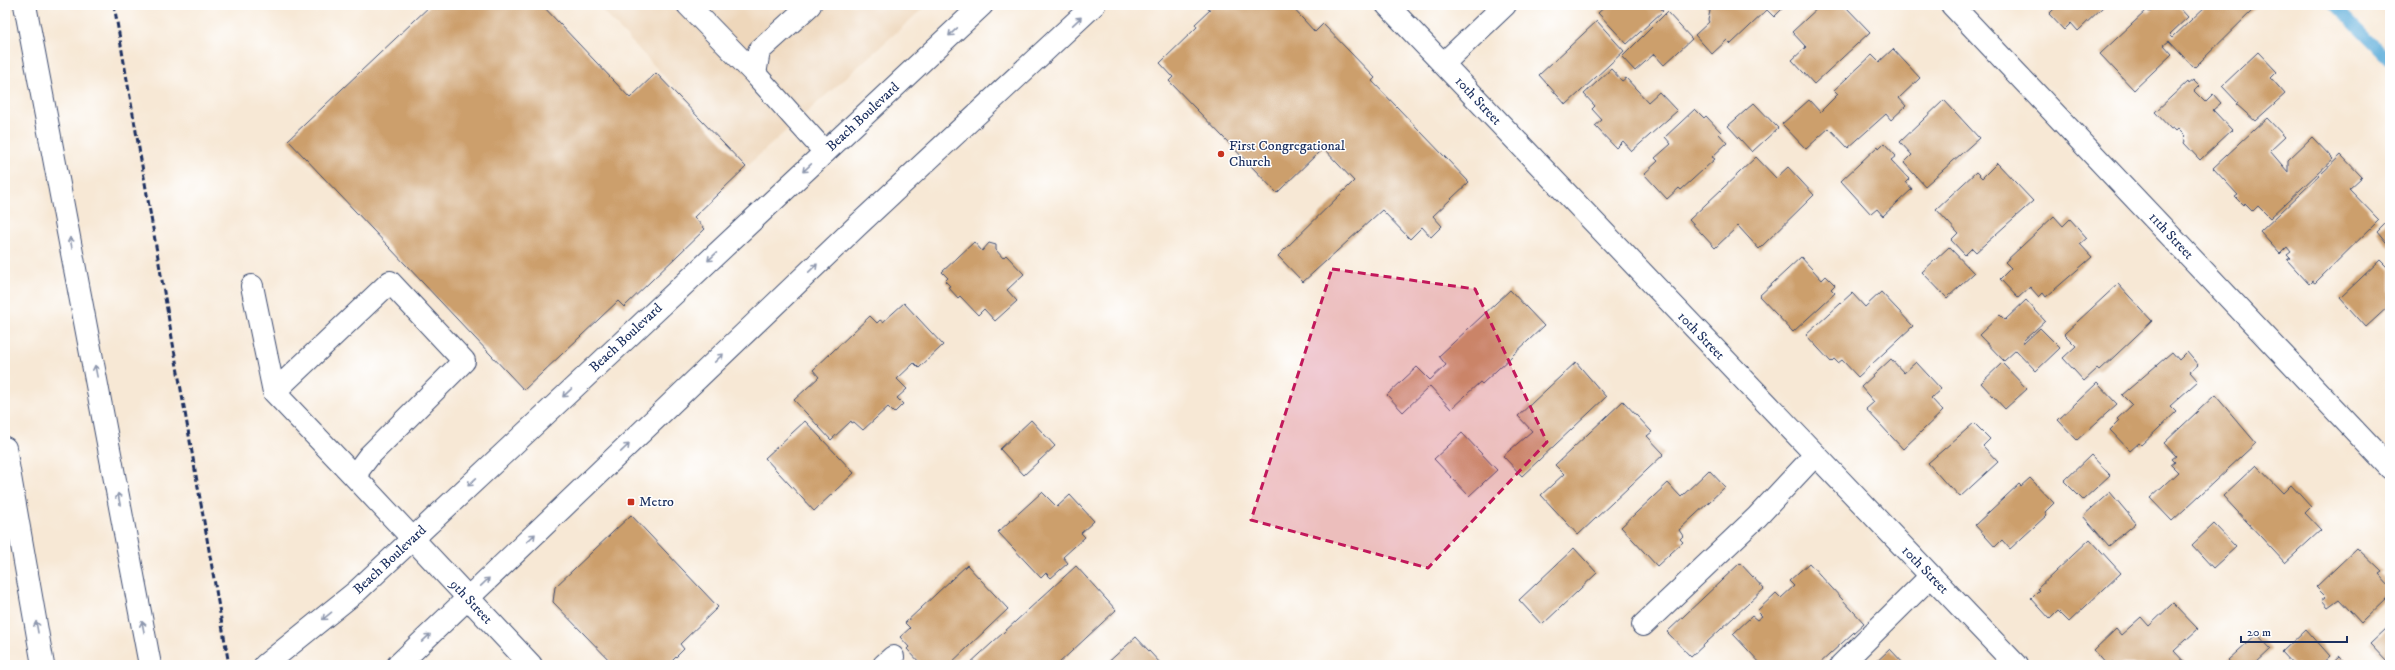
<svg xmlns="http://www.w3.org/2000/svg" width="2395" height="670" font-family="'IM FELL DW Pica',serif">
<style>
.built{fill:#eed7bb}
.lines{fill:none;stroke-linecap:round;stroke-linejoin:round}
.stream{stroke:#60afda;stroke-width:11}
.building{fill:#cc9f6c}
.minor-casing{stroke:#3c4b70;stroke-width:24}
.major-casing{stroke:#3c4b70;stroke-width:24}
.highway-casing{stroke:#3c4b70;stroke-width:24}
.minor{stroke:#fff;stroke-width:22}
.major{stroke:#fff;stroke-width:22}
.highway{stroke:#fff;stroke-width:22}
.rail{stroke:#1b2f5e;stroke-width:3;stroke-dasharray:6 3;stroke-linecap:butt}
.oneway{stroke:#8d97ae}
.marked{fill:#c2185b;fill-opacity:0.2;stroke:#c2185b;stroke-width:3;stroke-dasharray:8 5;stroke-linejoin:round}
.poi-dot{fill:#c8321e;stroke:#fff;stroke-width:1.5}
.labels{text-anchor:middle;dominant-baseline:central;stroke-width:3;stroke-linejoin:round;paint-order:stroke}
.street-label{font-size:14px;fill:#1b2f5e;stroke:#fff}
.poi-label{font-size:14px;fill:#1b2f5e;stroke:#fff;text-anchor:start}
</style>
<rect width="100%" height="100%" fill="#fff"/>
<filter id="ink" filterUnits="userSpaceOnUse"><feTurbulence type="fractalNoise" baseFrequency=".025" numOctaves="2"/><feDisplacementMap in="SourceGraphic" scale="8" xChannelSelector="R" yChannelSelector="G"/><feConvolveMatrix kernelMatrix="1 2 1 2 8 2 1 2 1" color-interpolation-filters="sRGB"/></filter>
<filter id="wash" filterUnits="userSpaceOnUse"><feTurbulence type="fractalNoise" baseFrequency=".012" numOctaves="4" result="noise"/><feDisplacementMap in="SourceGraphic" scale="16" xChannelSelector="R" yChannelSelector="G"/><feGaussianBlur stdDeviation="0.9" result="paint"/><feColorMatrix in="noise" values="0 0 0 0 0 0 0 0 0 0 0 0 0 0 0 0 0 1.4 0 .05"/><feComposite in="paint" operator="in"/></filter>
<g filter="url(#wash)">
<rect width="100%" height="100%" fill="#f7e8d5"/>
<!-- built -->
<path class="built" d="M597,5H927L748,165Z"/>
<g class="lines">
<!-- stream -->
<path class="stream" d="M2335,5L2390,61"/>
</g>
<g id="blocks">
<!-- building -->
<path class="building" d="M431,5H542L630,98L656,73L746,167L694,217L705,229L624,307L618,301L524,390L288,140Z
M1206,5H1290L1315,32L1323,24L1375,78L1372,81L1469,182L1433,216L1442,226L1431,237L1422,227L1410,239L1382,210L1303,282L1278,256L1354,181L1323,148L1277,193L1169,81L1173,77L1160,63L1197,27L1195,24L1210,10Z
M1607,5H1658L1663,11L1627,44L1598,13Z
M1705,5H1786L1774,17L1767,10L1731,44L1727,40L1712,54L1695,35L1709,22L1708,20L1710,11Z
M1821,5H1844L1870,32L1814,84L1792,60L1806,47L1792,32Z
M2054,5H2105L2078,31L2071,23L2064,30L2049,14L2056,7Z
M2156,5H2177L2188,17L2170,34L2173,37L2207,5L2257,6L2194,68L2169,41L2164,45L2172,54L2134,90L2100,54L2147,10L2149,12Z
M1667,12L1692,39L1664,65L1654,54L1635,71L1622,57Z
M1597,21L1624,51L1566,105L1539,75Z
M1893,49L1920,78L1899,98L1906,106L1891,120L1886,114L1848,148L1829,128L1806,149L1782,124L1809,100L1820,112L1838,94L1834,90L1872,55L1879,62Z
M2258,52L2277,72L2271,78L2285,94L2255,121L2236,104L2238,103L2222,86Z
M1611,69L1622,81L1626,78L1648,102L1659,92L1677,111L1632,151L1623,141L1616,148L1595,126L1602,120L1592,109L1595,106L1584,94Z
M2193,80L2199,86L2194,91L2205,102L2213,94L2221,103L2213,110L2232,130L2200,160L2184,143L2185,141L2183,138L2185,136L2178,129L2176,131L2173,128L2171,129L2155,112L2187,82L2188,84Z
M1944,100L1979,138L1925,186L1904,163L1912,155L1900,142Z
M1754,103L1778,128L1752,152L1728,126Z
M1695,109L1704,118L1706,116L1721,132L1719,134L1727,143L1712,157L1715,159L1681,190L1679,188L1667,199L1644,174L1658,161L1655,158L1671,144L1665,137Z
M2267,118L2285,137L2270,151L2288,172V160L2312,137L2333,159L2270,218L2258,206L2253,211L2245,203L2243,205L2235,197L2238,195L2213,168Z
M1884,143L1896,156L1891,160L1909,179L1906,182L1912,189L1883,216L1877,209L1871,214L1841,181L1878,146L1879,148Z
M2341,155L2362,177L2349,189L2379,220L2315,283L2312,281L2309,284L2287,260L2290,258L2287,255L2291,252L2287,247L2280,254L2260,232Z
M1756,157L1776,178L1788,167L1814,195L1759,249L1738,226L1715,248L1689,220Z
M1997,163L2033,201L1976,252L1972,248L1965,255L1951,240L1958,233L1936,209L1976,172L1982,178Z
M2054,216L2063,226L2070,219L2087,238L2080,244L2092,257L2046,297L2043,293L2039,297L2030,287L2018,298L2000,279L2011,268L2005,262Z
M2389,220L2390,221V248L2377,232Z
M974,242L982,251L989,243L996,245V250L1003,258L1006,255L1024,274L1007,290L1017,301L995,321L984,309L978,315L960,296L958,298L948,287L950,286L945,281L948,278L942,272Z
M1949,247L1974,273L1947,298L1922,272Z
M1801,257L1822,280L1826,276L1835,285L1831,289L1835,293L1793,332L1759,296Z
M2380,260L2390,270V305L2366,327L2340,298Z
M2118,284L2152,321L2099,371L2097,369L2084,381L2063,358L2076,346L2064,334Z
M1510,290L1544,326L1482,384L1480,382L1451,409L1430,386L1403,412L1387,395L1417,367L1430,380L1446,365L1439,356Z
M1881,292L1913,326L1858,377L1842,360L1838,363L1834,359L1831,362L1806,335L1852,293L1865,307Z
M2026,300L2045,321L2023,341L2024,343L2040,328L2060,348L2036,371L2016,350L2004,361L1979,335L2000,315L2005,320Z
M904,303L943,345L919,368L914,363L897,379L907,389L897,398L903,404L894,413L888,407L863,430L854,422L852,423L851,421L831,440L794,400L819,377L813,370L870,316L877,323L880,320L883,322Z
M2172,352L2179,360L2187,352L2198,365L2190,372L2198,381L2170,406L2176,412L2141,445L2139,443L2130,451L2110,430L2119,421L2117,419L2132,405L2122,395Z
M1891,359L1904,373L1916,362L1941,389L1931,398L1943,411L1903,449L1866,409L1874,402L1861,387Z
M1576,362L1606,397L1522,476L1503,456L1532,431L1518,416Z
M2002,363L2027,389L2005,409L1981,383Z
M2097,383L2117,404L2077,440L2058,420Z
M2215,395L2256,443L2172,521L2150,498L2178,472L2171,465L2175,462L2172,459L2176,456L2164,443Z
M1623,401L1652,432L1647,436L1664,454L1578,535L1541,495L1564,474L1555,465Z
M1031,420L1055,446L1024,475L1000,449Z
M805,421L854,473L814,511L765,458Z
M1974,423L1990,439L1983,446L1998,462L1960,497L1950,486L1949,487L1928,463Z
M1462,433L1497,470L1469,496L1434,459Z
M2091,455L2110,475L2083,500L2064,481Z
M2256,465L2283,493L2291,485L2311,507L2305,513L2321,530L2285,563L2223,496Z
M1709,470L1725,487L1679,530L1683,536L1680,539L1683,542L1657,566L1621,527L1668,483L1681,497Z
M2030,478L2054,503L2045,512L2047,515L2010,549L2002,540L1995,547L1975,525L2019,484L2021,486Z
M1042,492L1057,507L1070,495L1094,521L1081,533L1085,537L1063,557L1068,563L1051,578L1046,573L1041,578L998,532Z
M2110,492L2136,523L2109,546L2083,516Z
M631,515L718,607L680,644L684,649L668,665H614L553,602L555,587Z
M2214,524L2236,547L2213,568L2192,545Z
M2090,539L2121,573L2069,622L2058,611L2050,619L2031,598L2039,590L2037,589Z
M1574,548L1597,573L1542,625L1519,600Z
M2357,548L2382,572L2379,574L2390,586V595L2361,623L2339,599L2328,607L2322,600L2326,597L2316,587Z
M1740,563L1764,589L1691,657L1667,632Z
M1809,563L1864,623L1818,665H1762L1733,634L1752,616L1757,620L1762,616L1757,611L1776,593L1781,598L1794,586L1789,581Z
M967,565L1008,609L949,665H922L907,649L909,647L900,637L910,628L905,623Z
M1076,566L1116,610L1057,665H968Z
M2173,603L2198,629L2174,651L2187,665H2115L2113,663L2107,665L2094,650L2116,629L2121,635L2141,617L2149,626Z
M2387,628L2390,631V665H2386L2388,663L2370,644Z
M2306,629L2330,656L2320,665H2294L2282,652Z
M2257,634L2271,649L2254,665H2233L2228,660Z
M1136,637L1162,665H1105Z
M1890,649L1905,665H1873Z
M2340,656L2348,665H2330Z"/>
</g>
</g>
<g filter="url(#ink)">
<use href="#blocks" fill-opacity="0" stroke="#3c4b70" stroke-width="1"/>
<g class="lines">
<defs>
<path id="minor" d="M688,5L755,74
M810,5L759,51L755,74L825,152
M1387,5L2016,665
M1952,5L2390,468
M1443,64L1505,5
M252,286L274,392L354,476
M274,392L390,282L464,361L369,456L354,476L531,665
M1643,625L1757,517L1815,455
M884,665L893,657
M1841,665L1931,576"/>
<path id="major" d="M265,665L357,591L982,5
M398,665L859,224L1094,5"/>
<path id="highway" d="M25,5L150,665
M5,448L43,665"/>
</defs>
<!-- minor casing -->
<use href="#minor" class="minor-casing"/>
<!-- major casing -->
<use href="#major" class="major-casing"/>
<!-- highway casing -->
<use href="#highway" class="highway-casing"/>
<!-- minor -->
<use href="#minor" class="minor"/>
<!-- major -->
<use href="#major" class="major"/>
<!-- highway -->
<use href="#highway" class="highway"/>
<!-- rail -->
<path class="rail" d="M114,5L229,665"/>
</g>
<!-- one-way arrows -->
<defs><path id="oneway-shaft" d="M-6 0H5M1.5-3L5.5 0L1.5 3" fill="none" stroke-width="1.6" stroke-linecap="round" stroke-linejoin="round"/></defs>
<g class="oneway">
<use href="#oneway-shaft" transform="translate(1077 21) rotate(-43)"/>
<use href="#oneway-shaft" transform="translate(953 32) rotate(137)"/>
<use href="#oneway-shaft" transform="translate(807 168) rotate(137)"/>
<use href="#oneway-shaft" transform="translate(71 243) rotate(-101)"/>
<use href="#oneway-shaft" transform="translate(712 257) rotate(137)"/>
<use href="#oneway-shaft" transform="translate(813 268) rotate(-44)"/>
<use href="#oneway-shaft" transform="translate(719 358) rotate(-44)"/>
<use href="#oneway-shaft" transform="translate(96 371) rotate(-101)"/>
<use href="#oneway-shaft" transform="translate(567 393) rotate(137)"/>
<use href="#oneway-shaft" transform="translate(625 448) rotate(-44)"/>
<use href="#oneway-shaft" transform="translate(472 482) rotate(137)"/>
<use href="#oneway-shaft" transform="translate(119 499) rotate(-101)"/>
<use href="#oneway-shaft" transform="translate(531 538) rotate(-44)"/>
<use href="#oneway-shaft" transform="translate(485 582) rotate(-44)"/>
<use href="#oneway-shaft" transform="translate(327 616) rotate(141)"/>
<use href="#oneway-shaft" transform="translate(37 627) rotate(-100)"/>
<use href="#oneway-shaft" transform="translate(143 627) rotate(-101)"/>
<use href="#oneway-shaft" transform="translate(426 638) rotate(-43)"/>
</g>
</g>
<!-- marked area -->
<path class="marked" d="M1332,269L1475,289L1547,442L1428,568L1251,520Z"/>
<!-- markers -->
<g class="poi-dot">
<circle cx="1221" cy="154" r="4"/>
<rect x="627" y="498" width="8" height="8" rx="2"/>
</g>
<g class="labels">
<!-- street labels -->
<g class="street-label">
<text transform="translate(1478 101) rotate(47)">10th Street</text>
<text transform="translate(863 117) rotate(-43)">Beach Boulevard</text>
<text transform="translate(2171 236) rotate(47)">11th Street</text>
<text transform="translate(1701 336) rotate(46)">10th Street</text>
<text transform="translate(626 338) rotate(-43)">Beach Boulevard</text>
<text transform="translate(390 560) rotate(-43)">Beach Boulevard</text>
<text transform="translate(1925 570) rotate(46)">10th Street</text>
<text transform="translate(471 602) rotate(47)">9th Street</text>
</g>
<!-- poi labels -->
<g class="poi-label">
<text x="1229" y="146">First Congregational<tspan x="1229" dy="16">Church</tspan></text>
<text x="639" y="502">Metro</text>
</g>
</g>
<!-- margin -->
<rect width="2395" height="670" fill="none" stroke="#fff" stroke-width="20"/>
<!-- scale -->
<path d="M2241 636v6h106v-6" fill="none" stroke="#1b2f5e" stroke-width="2"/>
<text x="2247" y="636" font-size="12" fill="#1b2f5e" stroke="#ffffff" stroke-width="3" paint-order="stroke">20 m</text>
</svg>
